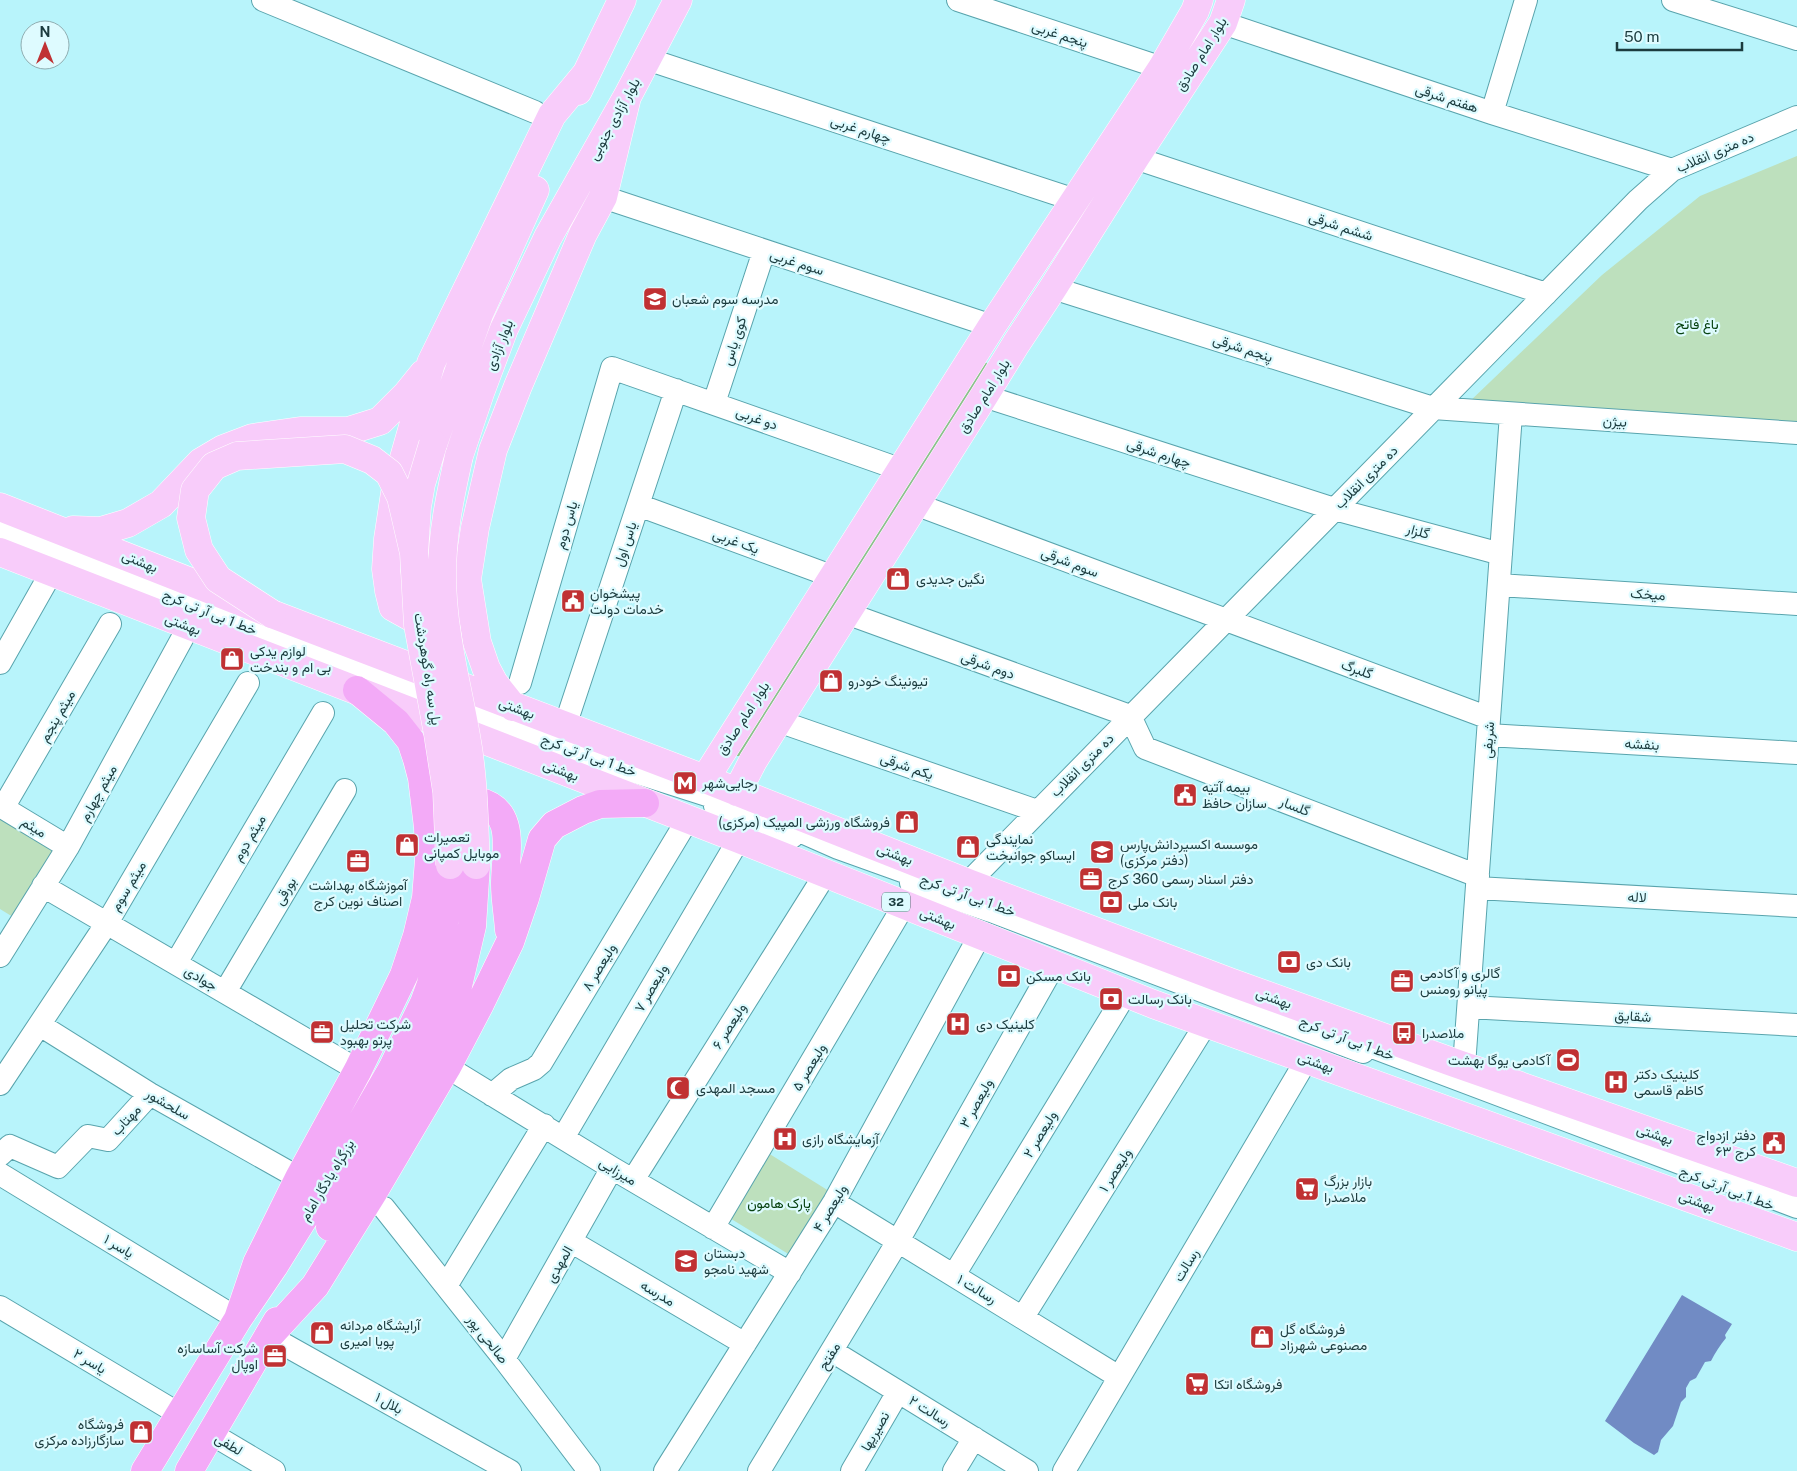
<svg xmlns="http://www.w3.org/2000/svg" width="1797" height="1471" font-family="'Public Sans',Vazirmatn,sans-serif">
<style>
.green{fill:#bde0bd}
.forest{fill:#8abf8b}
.water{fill:#718bc4}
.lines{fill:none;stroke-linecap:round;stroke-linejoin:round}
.minor-casing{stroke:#59a4ad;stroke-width:24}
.major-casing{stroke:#fff;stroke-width:29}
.highway-casing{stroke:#fff;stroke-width:29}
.minor{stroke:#fff;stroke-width:22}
.major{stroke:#f8ccfa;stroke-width:28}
.highway{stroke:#f3aaf7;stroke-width:28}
.major-bridge-casing{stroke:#fff;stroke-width:29;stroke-linecap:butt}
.major-bridge{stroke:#f8ccfa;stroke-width:28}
.labels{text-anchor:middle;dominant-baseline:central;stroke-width:4.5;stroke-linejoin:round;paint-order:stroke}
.shield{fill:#defbff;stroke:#567578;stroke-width:1}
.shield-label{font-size:12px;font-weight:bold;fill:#1b3b3e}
.street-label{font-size:14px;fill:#1b3b3e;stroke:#defbff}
.poi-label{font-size:14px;fill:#1b3b3e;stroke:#defbff;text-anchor:start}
.park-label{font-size:14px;fill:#074210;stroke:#defbff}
</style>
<rect width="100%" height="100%" fill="#b8f4fb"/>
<!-- green -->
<path class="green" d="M1797,156V432L1467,404L1602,275L1700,196Z
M0,814L57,848L13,917L0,909Z
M768,1153L829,1191L790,1255L728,1217Z"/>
<!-- forest -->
<path class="forest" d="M985,362L988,364V367L740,756H735Z"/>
<!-- water -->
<path class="water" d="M1682,1295L1732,1324L1725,1335L1726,1338C1720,1345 1715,1353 1711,1361L1705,1362L1696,1378L1690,1381L1686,1388V1397L1681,1402L1673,1426L1661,1440L1658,1452L1654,1455L1634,1443L1605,1421Z"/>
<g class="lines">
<defs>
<path id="minor" d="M263,0L535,112
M958,0L1162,68
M1673,0L1797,39
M1223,23L1492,113L1672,170
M647,59L1075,200
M1492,113L1526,0
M1135,158L1546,294
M603,197L992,326
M1053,288L1433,408L1797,433
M984,396L1334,509L1501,554
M714,403L764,251
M915,504L1489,718
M638,505L834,577
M0,529L280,641L385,680L629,770L710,796L735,805
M1499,585L1797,604
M846,613L1130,716
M0,663L51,573
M520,683L612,368L902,470
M1130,716L1145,748L1478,876
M778,721L1037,811
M565,726L676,390
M1488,735L1797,753
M0,806L68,847
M715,806L792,837
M3,808L110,624
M779,822L838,848L930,881
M911,883L991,911L1363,1052
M968,883L1638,200L1672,170L1797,117
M43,886L358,1070
M1477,888L1797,906
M0,956L68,847L189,626
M176,963L323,713
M225,992L345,790
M1469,1007L1797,1025
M40,1025L150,1094L299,1178
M1351,1039L1797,1207
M1464,1066L1511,414
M447,1067L612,1168L790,1273
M0,1084L107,923L248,683
M492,1095L511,1079L534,1069L541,1063L688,819
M563,1138L739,839
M0,1155L10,1146L58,1167L88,1136L108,1140L150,1094
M0,1174L238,1319
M633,1180L826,873
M834,1202L1119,1377
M384,1208L504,1359L589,1471
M713,1228L904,905
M572,1242L745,1344
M954,1275L1126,993
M446,1286L544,1125
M0,1307L179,1414
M1023,1317L1207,1022
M269,1336L510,1471
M832,1351L1027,1471
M504,1359L612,1168
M210,1433L274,1471
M665,1471L834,1202L980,935
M759,1471L898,1241L1054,965
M852,1471L898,1392
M954,1471L974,1438
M1064,1471L1307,1059"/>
<path id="major" d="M578,91L622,0
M433,444L479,314L535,190
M459,456L480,393L504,329L548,237L627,97L678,0
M0,507L272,614L705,779L968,883L1230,982L1452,1062L1797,1183
M73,530L101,531L128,523L161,504L201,462L223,449L252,438L300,431H348L380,421L406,395L423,374
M0,552L739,839L1153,1004L1797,1237
M467,579L450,610L428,618L411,617L393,607L389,591L386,569L388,539L396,486L431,363L552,115L586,74
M513,707L494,683L486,668L477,642L467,579L475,528L493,450L518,386L583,234L603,197L627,97
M705,779L992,326L1162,68L1195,11L1199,0
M737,792L753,761L778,721L984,396L1016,344L1053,288L1135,158L1223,23L1231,0"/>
<path id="highway" d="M451,803C458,799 470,799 477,801C518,810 505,853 505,884C505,899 508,915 509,930
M330,1227L416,1077L449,1011L457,990L472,926L476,865
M238,1319L257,1263L299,1178L358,1070L404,975L417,936L426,898L429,860L428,827L422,778L417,759L411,741L396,722L357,690
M269,1336L315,1286L374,1191L447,1067L480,1004L510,942L525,898L542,839L554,825L583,810L600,804L645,803
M145,1471L238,1319L274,1266L335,1168L392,1069L424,1003L431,984L444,923L450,865
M189,1471L277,1321"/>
</defs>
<!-- minor casing -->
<use href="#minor" class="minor-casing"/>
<!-- major casing -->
<use href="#major" class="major-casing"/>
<!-- highway casing -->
<use href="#highway" class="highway-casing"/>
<!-- minor -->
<use href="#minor" class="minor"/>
<!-- major -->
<use href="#major" class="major"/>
<!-- highway -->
<use href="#highway" class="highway"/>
<defs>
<path id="major-bridge" d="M433,444L421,484L417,507L414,553L418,625L438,734L447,792L450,865
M459,456C450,496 442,534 442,575C442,630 457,684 466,736C474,779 474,822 476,865
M272,614L218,579L199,550L191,518L195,490L214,466L237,456L345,449L372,460L389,473L401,497L414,553"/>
</defs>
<!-- major-bridge casing -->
<use href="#major-bridge" class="major-bridge-casing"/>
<!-- major-bridge -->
<use href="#major-bridge" class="major-bridge"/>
</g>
<!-- icons -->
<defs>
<symbol id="school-square" viewBox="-11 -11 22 22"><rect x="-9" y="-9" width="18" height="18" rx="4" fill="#c03133" stroke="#defbff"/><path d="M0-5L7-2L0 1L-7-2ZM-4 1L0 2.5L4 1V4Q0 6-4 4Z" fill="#fff"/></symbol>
<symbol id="shop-square" viewBox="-11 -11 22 22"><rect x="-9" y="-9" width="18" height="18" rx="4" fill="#c03133" stroke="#defbff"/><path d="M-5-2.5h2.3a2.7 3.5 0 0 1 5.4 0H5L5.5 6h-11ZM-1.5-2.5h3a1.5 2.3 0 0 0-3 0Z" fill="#fff"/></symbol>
<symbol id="civic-square" viewBox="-11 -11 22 22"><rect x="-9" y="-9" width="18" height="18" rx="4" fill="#c03133" stroke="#defbff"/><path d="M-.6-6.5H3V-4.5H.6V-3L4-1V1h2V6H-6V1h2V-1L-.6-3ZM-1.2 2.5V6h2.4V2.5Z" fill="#fff"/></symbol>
<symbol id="metro-square" viewBox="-11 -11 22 22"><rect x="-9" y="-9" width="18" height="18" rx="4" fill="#c03133" stroke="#defbff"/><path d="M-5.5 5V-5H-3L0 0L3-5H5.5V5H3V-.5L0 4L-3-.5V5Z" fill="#fff"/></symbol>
<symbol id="office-square" viewBox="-11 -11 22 22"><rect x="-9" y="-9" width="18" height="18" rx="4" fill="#c03133" stroke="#defbff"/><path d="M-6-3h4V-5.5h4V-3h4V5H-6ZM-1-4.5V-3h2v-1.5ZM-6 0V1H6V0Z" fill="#fff"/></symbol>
<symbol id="bank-square" viewBox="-11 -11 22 22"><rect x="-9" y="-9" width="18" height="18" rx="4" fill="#c03133" stroke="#defbff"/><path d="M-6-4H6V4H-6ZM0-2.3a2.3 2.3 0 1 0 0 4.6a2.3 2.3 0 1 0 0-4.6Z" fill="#fff"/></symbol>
<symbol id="hospital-square" viewBox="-11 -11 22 22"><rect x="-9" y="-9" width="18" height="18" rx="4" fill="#c03133" stroke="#defbff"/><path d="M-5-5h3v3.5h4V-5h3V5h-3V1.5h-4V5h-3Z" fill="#fff"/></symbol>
<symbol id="bus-square" viewBox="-11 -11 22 22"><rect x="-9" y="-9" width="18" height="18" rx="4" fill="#c03133" stroke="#defbff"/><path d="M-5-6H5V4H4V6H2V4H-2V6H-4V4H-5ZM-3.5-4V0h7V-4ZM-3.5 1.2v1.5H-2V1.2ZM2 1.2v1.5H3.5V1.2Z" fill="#fff"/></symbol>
<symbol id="stadium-square" viewBox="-11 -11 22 22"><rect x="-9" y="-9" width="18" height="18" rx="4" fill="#c03133" stroke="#defbff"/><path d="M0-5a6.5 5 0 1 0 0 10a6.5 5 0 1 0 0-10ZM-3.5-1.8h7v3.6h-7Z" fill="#fff"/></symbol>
<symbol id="mosque-square" viewBox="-11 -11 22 22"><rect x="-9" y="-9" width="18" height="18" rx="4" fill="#c03133" stroke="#defbff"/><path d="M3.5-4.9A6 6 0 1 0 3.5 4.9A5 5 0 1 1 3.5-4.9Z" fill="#fff"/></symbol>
<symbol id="supermarket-square" viewBox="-11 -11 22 22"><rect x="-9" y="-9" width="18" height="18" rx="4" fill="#c03133" stroke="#defbff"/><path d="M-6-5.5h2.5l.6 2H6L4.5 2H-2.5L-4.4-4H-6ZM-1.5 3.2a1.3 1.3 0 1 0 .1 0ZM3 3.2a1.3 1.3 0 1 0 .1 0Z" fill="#fff"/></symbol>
</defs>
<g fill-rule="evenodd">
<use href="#school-square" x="641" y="285" width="28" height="28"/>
<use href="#shop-square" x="884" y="565" width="28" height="28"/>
<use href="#civic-square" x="559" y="587" width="28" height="28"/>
<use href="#shop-square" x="218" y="645" width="28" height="28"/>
<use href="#shop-square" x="817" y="667" width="28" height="28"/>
<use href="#metro-square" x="671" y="769" width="28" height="28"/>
<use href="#civic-square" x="1171" y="781" width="28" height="28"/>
<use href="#shop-square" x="893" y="808" width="28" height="28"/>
<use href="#shop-square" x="393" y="831" width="28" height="28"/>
<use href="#shop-square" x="954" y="833" width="28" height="28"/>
<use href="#school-square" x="1088" y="838" width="28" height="28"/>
<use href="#office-square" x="344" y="847" width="28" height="28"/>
<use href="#office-square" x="1077" y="865" width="28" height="28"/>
<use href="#bank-square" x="1097" y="888" width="28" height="28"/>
<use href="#bank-square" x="1275" y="948" width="28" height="28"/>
<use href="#bank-square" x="995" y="962" width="28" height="28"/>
<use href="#office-square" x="1388" y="967" width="28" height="28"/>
<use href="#bank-square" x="1097" y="985" width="28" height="28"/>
<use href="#hospital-square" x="944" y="1010" width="28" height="28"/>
<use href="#office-square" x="308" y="1018" width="28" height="28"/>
<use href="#bus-square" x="1390" y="1019" width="28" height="28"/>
<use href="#stadium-square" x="1554" y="1046" width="28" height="28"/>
<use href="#hospital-square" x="1602" y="1068" width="28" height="28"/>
<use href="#mosque-square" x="664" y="1074" width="28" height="28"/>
<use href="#hospital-square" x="771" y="1125" width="28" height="28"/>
<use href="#civic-square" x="1760" y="1129" width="28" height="28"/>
<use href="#supermarket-square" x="1293" y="1175" width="28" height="28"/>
<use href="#school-square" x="672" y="1247" width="28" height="28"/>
<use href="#shop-square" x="308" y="1319" width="28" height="28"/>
<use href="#shop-square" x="1248" y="1323" width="28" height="28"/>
<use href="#office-square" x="261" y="1342" width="28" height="28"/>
<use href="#supermarket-square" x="1183" y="1370" width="28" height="28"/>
<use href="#shop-square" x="127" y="1418" width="28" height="28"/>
</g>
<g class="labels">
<!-- shield labels -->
<rect class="shield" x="882" y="892.5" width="28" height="19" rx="4"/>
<g class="shield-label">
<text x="896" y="902">32</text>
</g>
<!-- street labels -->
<g class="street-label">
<text transform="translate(1060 34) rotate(18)">پنجم غربی</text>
<text transform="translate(1201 54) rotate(-58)">بلوار امام صادق</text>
<text transform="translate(1447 98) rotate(18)">هفتم شرقی</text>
<text transform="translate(614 119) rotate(-61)">بلوار آزادی جنوبی</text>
<text transform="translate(861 129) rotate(18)">چهارم غربی</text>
<text transform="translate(1715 152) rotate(-23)">ده متری انقلاب</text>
<text transform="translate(1341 226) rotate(18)">ششم شرقی</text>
<text transform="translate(797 262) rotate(18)">سوم غربی</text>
<text transform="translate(734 341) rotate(-72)">کوی یاس</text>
<text transform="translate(499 345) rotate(-68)">بلوار آزادی</text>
<text transform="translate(1243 348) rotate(18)">پنجم شرقی</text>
<text transform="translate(984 396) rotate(-58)">بلوار امام صادق</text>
<text transform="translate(757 418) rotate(20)">دو غربی</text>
<text transform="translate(1615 421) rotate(4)">بیژن</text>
<text transform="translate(1159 453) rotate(18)">چهارم شرقی</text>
<text transform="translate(1366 477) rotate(-45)">ده متری انقلاب</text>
<text transform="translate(566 525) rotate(-74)">یاس دوم</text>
<text transform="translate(1418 531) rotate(15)">گلزار</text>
<text transform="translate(736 541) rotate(20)">یک غربی</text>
<text transform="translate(625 544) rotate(-72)">یاس اول</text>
<text transform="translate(140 561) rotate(22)">بهشتى</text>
<text transform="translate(1070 562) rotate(21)">سوم شرقی</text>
<text transform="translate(1648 594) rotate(4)">میخک</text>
<text transform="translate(210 612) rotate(22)">خط 1 بی آر تی کرج</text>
<text transform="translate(183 624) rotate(21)">بهشتی</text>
<text transform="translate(988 665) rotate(20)">دوم شرقی</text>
<text transform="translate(428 669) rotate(81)">پل سه راه گوهردشت</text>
<text transform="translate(1357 669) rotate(20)">گلبرگ</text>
<text transform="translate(517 708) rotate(21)">بهشتى</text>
<text transform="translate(57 716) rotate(-60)">میثم پنجم</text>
<text transform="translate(743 718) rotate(-57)">بلوار امام صادق</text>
<text transform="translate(1488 740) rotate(-86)">شریفی</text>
<text transform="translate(1642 744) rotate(3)">بنفشه</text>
<text transform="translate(589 755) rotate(20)">خط 1 بی آر تی کرج</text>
<text transform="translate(1082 765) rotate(-45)">ده متری انقلاب</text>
<text transform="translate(907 766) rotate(19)">یکم شرقی</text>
<text transform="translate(561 770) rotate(21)">بهشتی</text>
<text transform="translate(98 793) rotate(-61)">میثم چهارم</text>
<text transform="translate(1295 806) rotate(21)">گلسار</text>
<text transform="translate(34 827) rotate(31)">میثم</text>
<text transform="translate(249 838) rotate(-59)">میثم دوم</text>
<text transform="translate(895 854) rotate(21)">بهشتى</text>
<text transform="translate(128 886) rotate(-59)">میثم سوم</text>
<text transform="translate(285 891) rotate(-59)">بورقی</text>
<text transform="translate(968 895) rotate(20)">خط 1 بی آر تی کرج</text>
<text transform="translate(1637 897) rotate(3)">لاله</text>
<text transform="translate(938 918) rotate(22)">بهشتی</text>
<text transform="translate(599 967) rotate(-59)">ولیعصر ۸</text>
<text transform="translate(201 978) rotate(31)">جوادی</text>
<text transform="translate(651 988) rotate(-60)">ولیعصر ۷</text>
<text transform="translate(1274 998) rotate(20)">بهشتى</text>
<text transform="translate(1633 1016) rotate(3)">شقایق</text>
<text transform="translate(729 1026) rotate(-58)">ولیعصر ۶</text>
<text transform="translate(1347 1038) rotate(21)">خط 1 بی آر تی کرج</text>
<text transform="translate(1316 1062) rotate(20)">بهشتی</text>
<text transform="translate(809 1067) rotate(-59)">ولیعصر ۵</text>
<text transform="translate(976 1103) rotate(-61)">ولیعصر ۳</text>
<text transform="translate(168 1104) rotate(30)">سلحشور</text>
<text transform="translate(126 1120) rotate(-47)">مهتاب</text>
<text transform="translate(1040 1134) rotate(-59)">ولیعصر ۲</text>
<text transform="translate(1655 1134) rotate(19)">بهشتى</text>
<text transform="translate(1115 1170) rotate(-58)">ولیعصر ۱</text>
<text transform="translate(618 1171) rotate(31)">میرزایی</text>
<text transform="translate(327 1180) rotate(-59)">بزرگراه یادگار امام</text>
<text transform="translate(1727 1188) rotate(21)">خط 1 بی آر تی کرج</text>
<text transform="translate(1697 1201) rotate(20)">بهشتی</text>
<text transform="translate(830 1208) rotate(-59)">ولیعصر ۴</text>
<text transform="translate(119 1246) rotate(31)">یاسر ۱</text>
<text transform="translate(559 1264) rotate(-60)">المهدی</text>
<text transform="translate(1186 1265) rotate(-59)">رسالت</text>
<text transform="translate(977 1289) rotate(31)">رسالت ۱</text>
<text transform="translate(658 1293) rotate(31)">مدرسه</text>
<text transform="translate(488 1339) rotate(52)">صالحی پور</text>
<text transform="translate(829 1356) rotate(-59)">مفتح</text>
<text transform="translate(90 1361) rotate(31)">یاسر ۲</text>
<text transform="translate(389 1403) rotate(29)">بلال ۱</text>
<text transform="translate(930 1411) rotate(32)">رسالت ۲</text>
<text transform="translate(875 1431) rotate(-60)">نصیریها</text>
<text transform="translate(229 1444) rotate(31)">لطفی</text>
</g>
<!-- poi labels -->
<g class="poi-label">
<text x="672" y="299">مدرسه سوم شعبان</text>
<text x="916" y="579">نگین جدیدی</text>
<text x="590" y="593">پیشخوان<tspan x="590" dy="16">خدمات دولت</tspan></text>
<text x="250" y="651">لوازم یدکی<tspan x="250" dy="16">بی ام و بندخت</tspan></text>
<text x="848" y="681">تیونینگ خودرو</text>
<text x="702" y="783">رجایی‌شهر</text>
<text x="1202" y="787">بیمه آتیه<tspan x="1202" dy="16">سازان حافظ</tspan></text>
<text x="890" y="822" text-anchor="end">فروشگاه ورزشی المپیک (مرکزی)</text>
<text x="424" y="837">تعمیرات<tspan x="424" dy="16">موبایل کمپانی</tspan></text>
<text x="986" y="839">نمایندگی<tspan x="986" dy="16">ایساکو جوانبخت</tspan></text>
<text x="1120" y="844">موسسه اکسیردانش‌پارس<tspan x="1120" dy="16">(دفتر مرکزی)</tspan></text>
<text x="1108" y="879">دفتر اسناد رسمی 360 کرج</text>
<text x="358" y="885" text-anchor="middle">آموزشگاه بهداشت<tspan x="358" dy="16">اصناف نوین کرج</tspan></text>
<text x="1128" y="902">بانک ملی</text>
<text x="1306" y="962">بانک دی</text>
<text x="1420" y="973">گالری و آکادمی<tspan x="1420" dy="16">پیانو رومنس</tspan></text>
<text x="1026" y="976">بانک مسکن</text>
<text x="1128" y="999">بانک رسالت</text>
<text x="340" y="1024">شرکت تحلیل<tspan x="340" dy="16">پرتو بهبود</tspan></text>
<text x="976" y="1024">کلینیک دی</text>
<text x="1422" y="1033">ملاصدرا</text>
<text x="1550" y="1060" text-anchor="end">آکادمی یوگا بهشت</text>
<text x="1634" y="1074">کلینیک دکتر<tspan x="1634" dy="16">کاظم قاسمی</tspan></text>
<text x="696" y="1088">مسجد المهدی</text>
<text x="1756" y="1135" text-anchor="end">دفتر ازدواج<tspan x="1756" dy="16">۶۳ کرج</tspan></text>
<text x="802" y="1139">آزمایشگاه رازی</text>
<text x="1324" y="1181">بازار بزرگ<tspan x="1324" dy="16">ملاصدرا</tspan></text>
<text x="704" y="1253">دبستان<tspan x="704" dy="16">شهید نامجو</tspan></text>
<text x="340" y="1325">آرایشگاه مردانه<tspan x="340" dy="16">پویا امیری</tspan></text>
<text x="1280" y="1329">فروشگاه گل<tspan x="1280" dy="16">مصنوعی شهرزاد</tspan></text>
<text x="258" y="1348" text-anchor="end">شرکت آساسازه<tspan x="258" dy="16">اوپال</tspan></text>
<text x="1214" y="1384">فروشگاه اتکا</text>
<text x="124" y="1424" text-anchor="end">فروشگاه<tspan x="124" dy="16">سازگارزاده مرکزی</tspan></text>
</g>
<!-- park labels -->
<g class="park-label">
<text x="1697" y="324">باغ فاتح</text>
<text x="779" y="1203">پارک هامون</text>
</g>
</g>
<!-- north arrow -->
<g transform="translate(45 45)"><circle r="24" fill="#defbff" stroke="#90aeb2"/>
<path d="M0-4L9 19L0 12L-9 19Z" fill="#c03133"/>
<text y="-8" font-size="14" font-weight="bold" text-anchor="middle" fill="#1b3b3e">N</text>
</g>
<!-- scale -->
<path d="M1617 42v8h125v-8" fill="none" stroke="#1b3b3e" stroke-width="2.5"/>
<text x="1624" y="42" font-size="15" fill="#1b3b3e" stroke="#defbff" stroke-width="4" paint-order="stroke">50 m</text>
</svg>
